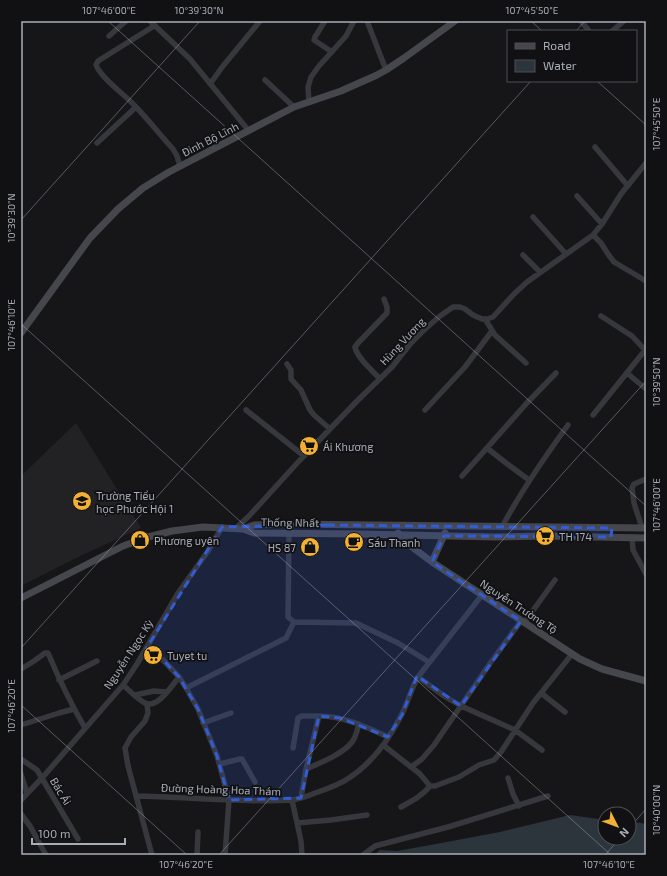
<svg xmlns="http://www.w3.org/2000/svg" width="667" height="876" font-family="'Exo 2',sans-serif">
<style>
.built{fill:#222225}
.water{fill:#2c353c}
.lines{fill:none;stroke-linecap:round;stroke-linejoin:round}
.street{stroke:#37383d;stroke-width:5.5}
.secondary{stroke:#45474d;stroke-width:7}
.marked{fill:#325cd3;fill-opacity:0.2;stroke:#325cd3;stroke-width:3;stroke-dasharray:8 5;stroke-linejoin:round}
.ticks{fill:none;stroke:#a8adb8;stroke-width:1;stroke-opacity:0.45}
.labels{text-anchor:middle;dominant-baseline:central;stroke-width:3.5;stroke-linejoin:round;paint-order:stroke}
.street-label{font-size:11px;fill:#a8adb8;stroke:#111113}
.poi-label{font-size:11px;fill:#a8adb8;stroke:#111113;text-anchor:start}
.neatline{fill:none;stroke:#a8adb8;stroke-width:1.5}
.ticks-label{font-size:10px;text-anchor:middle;fill:#a8adb8}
</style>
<rect width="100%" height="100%" fill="#161618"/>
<!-- built -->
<path class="built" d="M76,423L141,528L76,558L21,586V476Z"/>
<!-- water -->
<path class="water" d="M570,815L605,820V838H629V821L646,824V855H374L380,850L397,851L436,844L500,832Z"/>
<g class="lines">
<!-- street -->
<path class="street" d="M150,21L190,59L249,131
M325,21L315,37L314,40L332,52
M367,21L386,70
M581,21L589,31
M154,26L98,61L96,65C100,77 125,95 134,105C148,119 160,135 173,149L177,156L180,166
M612,31L624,21
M109,36L126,21
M265,80L294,107
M210,84L223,66L260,21
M309,102L308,87L311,77L319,66L346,36L354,21
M97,143L136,107
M595,147L628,186
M577,196L602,224
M533,217L566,254
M593,235L601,243L608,254L614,262L646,281
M523,255L540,272
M601,316L632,336L645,350
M485,319L495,335L526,363
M287,364L291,370V379L301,390L310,410L314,415L330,429
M627,373L646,389
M380,379C372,370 357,358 355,347L358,343L387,313V307L384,299
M246,410L304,456
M425,410L465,367L492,331
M593,415L646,349
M487,448L506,463L529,480
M462,476L526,404L556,373
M502,527C521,491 544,458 568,425
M236,528L249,516L300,460L357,401L392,367L411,343L424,330L440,316L453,307H460L465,309L473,315L482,319H487L493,317L514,294L527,282L593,235L602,224L621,194L646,163
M642,528L634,503L632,488L634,484L646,479
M289,533L288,617L294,622L356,623L398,643L429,662
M632,537L633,550L646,574
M524,623L555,580
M146,649L155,654L164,661L179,677L186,688L198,709L217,756L229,800L225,855
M21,669L34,661L45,653H48C59,679 71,704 85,728
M418,677L444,696L461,706L515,730L542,750
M59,680L97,661
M123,685C130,691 137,699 145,703C158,709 172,685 179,677
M186,688L286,638L294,622
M541,693L565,712
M135,695L154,691L166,692
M147,704L148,713L145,721L131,737L125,748L128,766L152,855
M203,723L231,713
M21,725L59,713L74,709
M383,745L420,774L430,786
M293,748L298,718L302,716H319
M21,759L37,770L78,839
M220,764L240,759H242L255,782
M411,767L422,759L434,745L491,662L521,621
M306,769C320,763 343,754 352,742C356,737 357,730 359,724
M21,774L27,793
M508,778L513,794L519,806
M136,796C188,797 240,803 292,800C300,799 308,796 315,793C327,789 339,785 349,778C372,763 390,738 402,714C408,702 411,689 418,677L482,595
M301,798L306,769L319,716C344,716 366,727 388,737
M21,800L42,778L123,685L137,664L178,593L208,551L222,527
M292,800L301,841L302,855
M401,807C412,801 422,796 430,786H435L459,777L479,765L494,760L501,752L533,703L572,654
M21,814L30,826L46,855
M297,823L331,820L367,815
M197,855L198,832
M363,855L375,846L448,827L548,796"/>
<!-- secondary -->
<path class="secondary" d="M21,333L90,238L118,209L143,188L169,172L294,107L341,91L377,75L386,70L404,58L455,21
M243,529L254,525L284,524L646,528
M398,533V535L404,541L432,562L502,608L580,659L602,669L646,681
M432,562L445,533
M21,598L123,546L148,537L172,531L203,527L243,529L254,533L362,534L495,537L545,536L646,538"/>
</g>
<!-- marked area -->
<path class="marked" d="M327,525L612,528L611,537L444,536L432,562L521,621L461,706L417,676L402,715L388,737L340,718L319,716L301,798L229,800L217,756L198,709L179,677L164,661L146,649L222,527Z"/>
<!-- ticks -->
<path class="ticks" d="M108,21L646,506M531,21L542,31M576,31L585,21M597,81L646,125M21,220L200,21M21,324L611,855M21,648L531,81M21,705L187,855M629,828L646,809M219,855L646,381M605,855L620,838"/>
<!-- icons -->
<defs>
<symbol id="supermarket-disc" viewBox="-11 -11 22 22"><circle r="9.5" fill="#f2b134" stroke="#111113"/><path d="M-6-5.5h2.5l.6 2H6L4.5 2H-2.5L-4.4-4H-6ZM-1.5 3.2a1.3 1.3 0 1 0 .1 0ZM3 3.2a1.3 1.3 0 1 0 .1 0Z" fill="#111"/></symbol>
<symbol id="school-disc" viewBox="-11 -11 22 22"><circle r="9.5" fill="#f2b134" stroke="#111113"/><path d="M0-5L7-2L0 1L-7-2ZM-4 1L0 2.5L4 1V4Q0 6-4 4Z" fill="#111"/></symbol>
<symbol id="shop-disc" viewBox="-11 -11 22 22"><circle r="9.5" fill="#f2b134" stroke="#111113"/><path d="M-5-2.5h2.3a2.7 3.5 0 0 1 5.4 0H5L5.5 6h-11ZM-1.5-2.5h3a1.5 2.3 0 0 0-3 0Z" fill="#111"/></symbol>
<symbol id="cafe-disc" viewBox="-11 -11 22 22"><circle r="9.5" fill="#f2b134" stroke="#111113"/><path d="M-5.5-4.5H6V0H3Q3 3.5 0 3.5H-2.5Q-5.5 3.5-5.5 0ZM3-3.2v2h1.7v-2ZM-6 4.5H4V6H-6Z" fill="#111"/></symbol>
</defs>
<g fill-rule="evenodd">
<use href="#supermarket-disc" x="298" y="435" width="22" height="22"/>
<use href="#school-disc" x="71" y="490" width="22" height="22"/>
<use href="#supermarket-disc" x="534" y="525" width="22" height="22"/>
<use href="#shop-disc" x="129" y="529" width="22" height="22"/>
<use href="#cafe-disc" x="343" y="531" width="22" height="22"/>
<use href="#shop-disc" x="299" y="536" width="22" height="22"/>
<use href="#supermarket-disc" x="142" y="644" width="22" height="22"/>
</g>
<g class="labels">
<!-- street labels -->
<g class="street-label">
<text transform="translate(210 139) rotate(-27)">Đinh Bộ Lĩnh</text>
<text transform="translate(402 341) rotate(-47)">Hùng Vương</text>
<text transform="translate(290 522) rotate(1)">Thống Nhất</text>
<text transform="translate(519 606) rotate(33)">Nguyễn Trường Tộ</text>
<text transform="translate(128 654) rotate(-57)">Nguyễn Ngọc Kỳ</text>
<text transform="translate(221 789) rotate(2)">Đường Hoàng Hoa Thám</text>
<text transform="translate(61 791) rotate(59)">Bác Ái</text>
</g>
<!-- poi labels -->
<g class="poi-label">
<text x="323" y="446">Ái Khương</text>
<text x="96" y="495">Trường Tiểu<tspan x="96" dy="13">học Phước Hội 1</tspan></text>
<text x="559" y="536">TH 174</text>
<text x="154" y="540">Phương uyên</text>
<text x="368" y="542">Sáu Thanh</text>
<text x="296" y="547" text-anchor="end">HS 87</text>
<text x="167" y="655">Tuyet tu</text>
</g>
</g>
<!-- border -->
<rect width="667" height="876" fill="none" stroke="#111113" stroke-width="44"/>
<!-- legend -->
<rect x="507" y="30" width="130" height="52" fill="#111113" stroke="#4d4f55"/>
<rect x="515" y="43" width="20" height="6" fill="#45474d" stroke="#4d4f55"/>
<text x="543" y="50" font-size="12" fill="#a8adb8">Road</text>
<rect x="515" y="60" width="20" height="12" fill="#2c353c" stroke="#4d4f55"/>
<text x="543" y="70" font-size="12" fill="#a8adb8">Water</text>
<!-- north arrow -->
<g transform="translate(617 826) rotate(132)"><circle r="19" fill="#111113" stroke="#4d4f55"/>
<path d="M0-3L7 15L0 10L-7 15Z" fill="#f2b134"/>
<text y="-6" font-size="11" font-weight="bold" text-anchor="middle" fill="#a8adb8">N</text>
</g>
<!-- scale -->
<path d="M32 838v6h93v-6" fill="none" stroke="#a8adb8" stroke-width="2"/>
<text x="38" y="838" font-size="12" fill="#a8adb8" stroke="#111113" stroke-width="3" paint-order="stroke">100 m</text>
<rect x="22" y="22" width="623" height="832" class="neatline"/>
<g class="ticks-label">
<text x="109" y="14">107°46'00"E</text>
<text x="199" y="14">10°39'30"N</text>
<text x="532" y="14">107°45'50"E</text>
<text transform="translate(656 124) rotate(-90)" y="4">107°45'50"E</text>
<text transform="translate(11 218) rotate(-90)" y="4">10°39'30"N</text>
<text transform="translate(11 325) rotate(-90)" y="4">107°46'10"E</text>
<text transform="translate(656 382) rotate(-90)" y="4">10°39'50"N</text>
<text transform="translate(656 505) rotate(-90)" y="4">107°46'00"E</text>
<text transform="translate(11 706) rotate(-90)" y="4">107°46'20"E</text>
<text transform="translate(656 810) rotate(-90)" y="4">10°40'00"N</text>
<text x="186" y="868">107°46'20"E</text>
<text x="609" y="868">107°46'10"E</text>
</g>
</svg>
